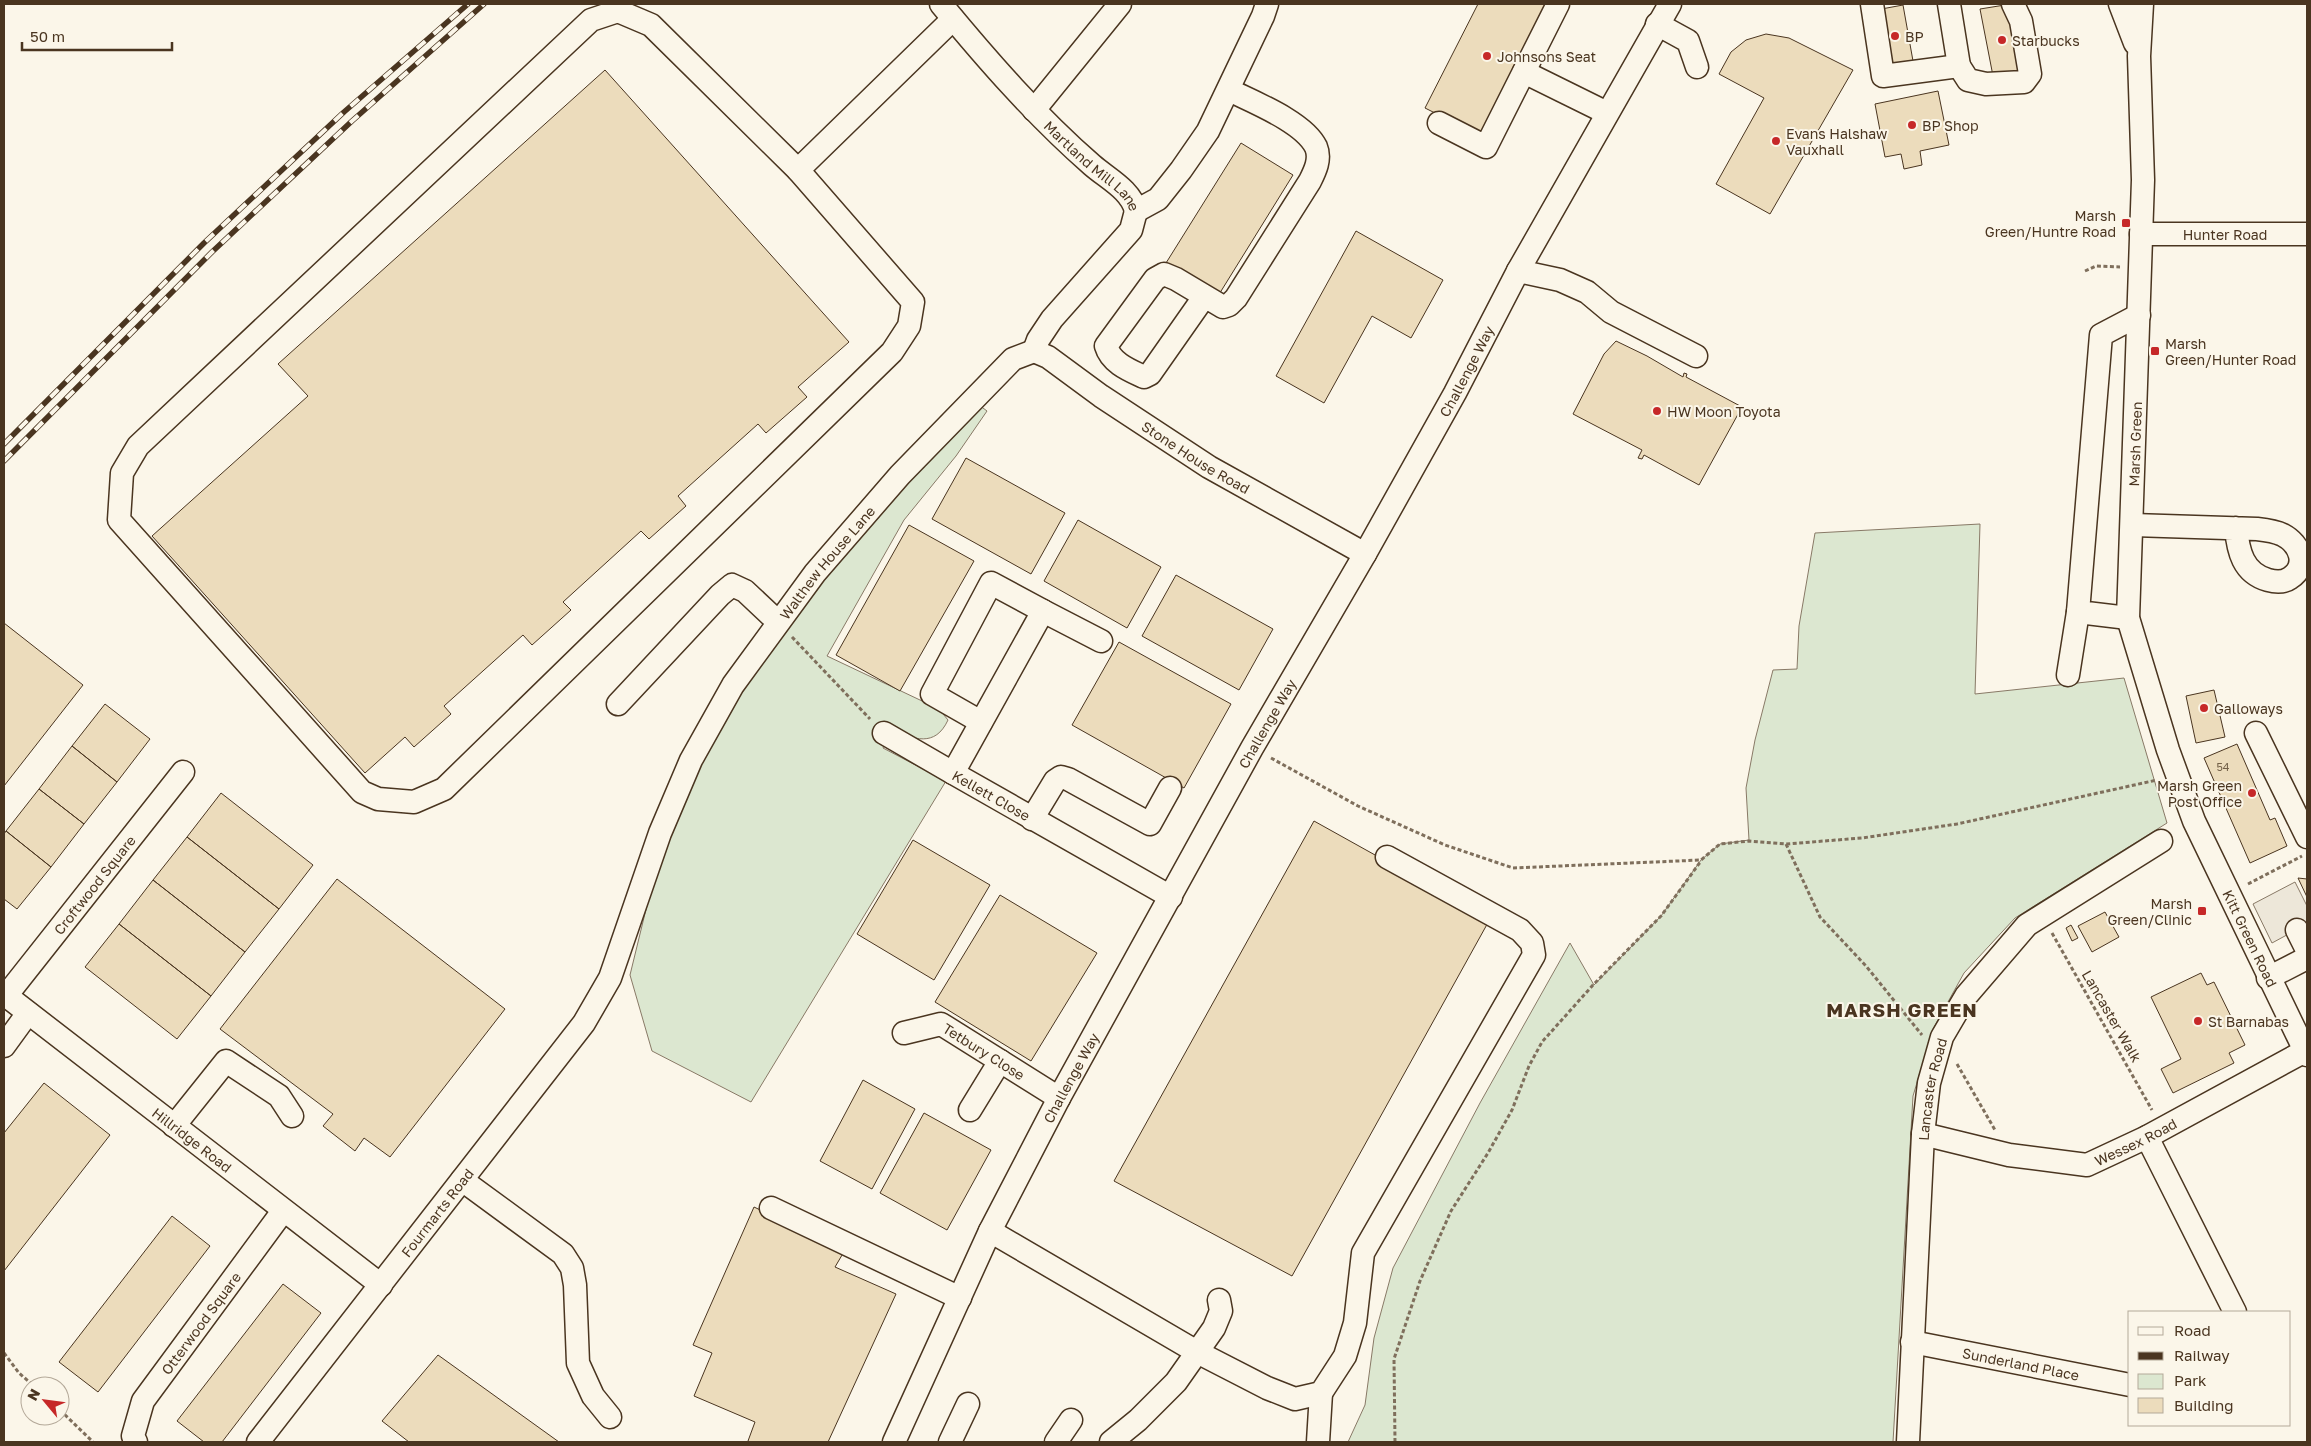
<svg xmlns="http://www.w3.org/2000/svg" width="2311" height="1446" font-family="'Golos Text',sans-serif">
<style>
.green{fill:#dce7d0;stroke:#887966}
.parking{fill:#ede7d9;stroke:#887966}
.building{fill:#ecdcbc;stroke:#4a3520}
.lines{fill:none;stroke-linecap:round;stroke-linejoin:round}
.minor-casing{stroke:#4a3520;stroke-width:25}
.path{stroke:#7f6f5c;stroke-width:3;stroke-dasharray:4 2.5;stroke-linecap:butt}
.minor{stroke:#fbf6e9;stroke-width:22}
.rail-casing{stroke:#4a3520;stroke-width:5.5}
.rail{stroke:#fbf6e9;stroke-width:4;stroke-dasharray:11;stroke-linecap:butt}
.poi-dot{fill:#c62828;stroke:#fbf6e9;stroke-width:2}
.labels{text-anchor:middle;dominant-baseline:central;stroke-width:4;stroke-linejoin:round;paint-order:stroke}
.number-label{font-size:11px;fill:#725f47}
.poi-label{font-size:14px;fill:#4a3520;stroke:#fbf6e9;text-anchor:start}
.street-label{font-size:14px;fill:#4a3520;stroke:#fbf6e9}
.district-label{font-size:19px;font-weight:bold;letter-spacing:1px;fill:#4a3520;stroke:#fbf6e9}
</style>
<rect width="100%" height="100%" fill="#fbf6e9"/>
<!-- green -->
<path class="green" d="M979,405L987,411L956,456L904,520L827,656L939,709L948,720C935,748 914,739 891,730L883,748L946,781L751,1102L652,1051L630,975L649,897L679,807L715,733L760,659L814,586Z
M1980,524L1975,694L2124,678L2167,823L2015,918L1964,973L1933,1029L1913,1096L1893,1442H1348L1365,1405L1374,1338L1393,1268L1480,1103L1570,943L1594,985L1661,916L1701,860L1720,844L1749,840L1746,788L1755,740L1773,670L1797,669L1799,626L1815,533Z"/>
<!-- parking -->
<path class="parking" d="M2295,882L2307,906V924L2272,943L2253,904Z"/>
<!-- building -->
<path class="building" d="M1478,4H1548L1481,136L1425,108Z
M2011,4L2023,71L1993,76L1980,9Z
M1903,5L1913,61L1887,66L1876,10Z
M1766,34L1789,38L1853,70L1770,214L1716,184L1764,98L1719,74L1731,52L1746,40Z
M605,70L849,342L798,387L807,397L766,433L758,424L678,496L686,506L649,539L641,531L563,602L571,610L532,645L523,635L444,706L451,714L414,747L405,737L365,773L152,536L308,396L278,364Z
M1938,91L1949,145L1920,151L1922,165L1904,169L1901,154L1885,157L1875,104Z
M1241,143L1293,175L1218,296L1166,263Z
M1356,231L1443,280L1411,338L1372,316L1324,403L1276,376Z
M1616,341L1647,356L1683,377L1684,373L1687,374L1686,377L1742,407L1699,485L1644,455L1642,459L1638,458L1642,450L1573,414L1604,354Z
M966,458L1065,513L1031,574L932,519Z
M1078,520L1161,567L1127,628L1044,581Z
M909,525L974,561L900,691L836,655Z
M1176,575L1273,629L1239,690L1142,636Z
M4,623L83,685L4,786Z
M1119,642L1231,704L1184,788L1072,725Z
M2214,690L2225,737L2196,743L2186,696Z
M105,704L150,739L117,782L72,746Z
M2237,744L2270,820L2275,818L2287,846L2250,863L2204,758Z
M72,746L117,782L84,824L39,789Z
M39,789L84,824L51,867L6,831Z
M221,793L313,865L279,909L187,837Z
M1314,821L1490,919L1292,1276L1114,1181Z
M6,831L51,867L17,909L4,899V834Z
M187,837L279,909L245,952L153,880Z
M913,840L990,885L934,980L857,934Z
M2298,878L2307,879V897Z
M337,879L505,1009L390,1157L364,1138L355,1151L323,1126L333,1114L220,1029Z
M153,880L245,952L211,996L119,924Z
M1000,895L1097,953L1031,1061L935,1002Z
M2105,912L2119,937L2092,952L2078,926Z
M119,924L211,996L177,1039L85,967Z
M2071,925L2078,938L2072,941L2066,928Z
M2201,973L2207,985L2214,982L2245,1045L2229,1053L2234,1063L2173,1093L2161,1069L2181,1059L2151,997Z
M863,1080L915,1109L872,1189L820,1161Z
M44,1083L110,1135L4,1271V1133Z
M924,1113L991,1150L947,1230L880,1193Z
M754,1207L845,1250L835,1267L896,1294L828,1442H750L748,1441L755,1422L694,1396L712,1353L693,1345Z
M172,1216L210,1246L98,1392L59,1362Z
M283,1284L321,1313L222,1442H204L177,1421Z
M438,1355L559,1442H409L382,1421Z"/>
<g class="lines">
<defs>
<g id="minor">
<path id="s1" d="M941,4C988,61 1037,117 1092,165C1108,179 1131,190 1136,211"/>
<path d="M1872,4L1883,76L1959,66L1949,4"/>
<path d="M2120,4L2135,43"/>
<path id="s2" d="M2142,4L2139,56L2143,180L2128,618L2168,750L2194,821L2307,1055"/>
<path d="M618,11L651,25L798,170L913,302L909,326L892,352L444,789L414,802L378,799L362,792L119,520L122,473L138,446L591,20Z"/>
<path d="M1657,24L1688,41L1697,67"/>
<path d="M1959,66L1968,80L1986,84L2024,82L2030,74L2021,21L2013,4"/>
<path d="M1524,72L1607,113"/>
<path d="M1034,110L1120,4"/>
<path d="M1439,123L1486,147L1558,4"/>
<path d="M798,170L953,19"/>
<path d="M1136,211L1158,199L1181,170L1208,131L1263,16L1267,4"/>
<path id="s3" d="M2141,234H2307"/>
<path d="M1518,271L1560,280L1587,292L1611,312L1696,356"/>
<path d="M1204,297L1150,374L1144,377C1129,370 1111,363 1106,346L1155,279L1164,274L1176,279L1223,307L1229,305L1236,298L1310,181C1315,171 1321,159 1316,147C1304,122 1253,102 1229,90"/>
<path id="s4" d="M1034,351L1048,357L1101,396L1209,467L1365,554"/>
<path d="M1034,351L1038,340L1052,319L1131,230L1136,211"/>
<path d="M2133,525L2257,529C2266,530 2275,531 2283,535C2300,544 2309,566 2290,578C2283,583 2275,582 2268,580C2243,573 2238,551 2236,528"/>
<path d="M2128,618L2078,612L2101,335L2139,315"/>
<path id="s5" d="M1101,641L1043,611L953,773L1171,897"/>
<path d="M2068,675L2078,612"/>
<path d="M618,704L720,595L732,585L745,591L778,622"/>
<path d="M981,722L932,694L991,583L1043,611"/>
<path d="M884,733L953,773"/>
<path d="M2256,733L2307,837"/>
<path d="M1032,819L1055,781L1061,777L1068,779L1150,824L1170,788"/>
<path d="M2297,930L2307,950"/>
<path d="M2268,978L2307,958"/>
<path id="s6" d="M4,994L381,1285"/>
<path id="s7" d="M6,996L183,772"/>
<path id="s8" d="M904,1033L941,1024L1059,1098"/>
<path d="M4,1046L28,1013"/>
<path d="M970,1110L1000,1061"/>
<path d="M174,1126L226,1061L279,1096L292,1116"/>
<path id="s9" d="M1923,1134L2009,1155L2087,1165L2147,1137L2305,1051"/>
<path d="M2147,1137L2235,1312"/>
<path d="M462,1180L563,1254L572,1268L575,1285L578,1363L593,1396L610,1417"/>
<path d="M771,1208L960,1298"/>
<path d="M990,1231L1197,1352L1267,1388L1295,1399L1321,1393L1345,1356L1355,1323L1363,1253L1534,955L1532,943L1520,930L1387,857"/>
<path id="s10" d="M1912,1342L2130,1385"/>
<path id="s11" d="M136,1442L133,1436L143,1401L283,1211"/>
<path id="s12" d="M258,1442L584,1023L610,978L660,833L691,760L733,685L815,573L900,475L1013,359L1034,351"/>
<path id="s13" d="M894,1442L990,1231L1059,1098L1252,748L1365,554L1455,393L1518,271L1670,4"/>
<path d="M950,1442L968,1404"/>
<path d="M1056,1442L1071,1420"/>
<path d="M1111,1442L1138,1420L1176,1382L1214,1328L1221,1311L1219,1300"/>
<path d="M1318,1442L1321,1393"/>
<path id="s14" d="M1908,1442L1923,1134L1929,1083L1942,1037L1966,996L2027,925L2161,841"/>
</g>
</defs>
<!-- minor casing -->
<use href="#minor" class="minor-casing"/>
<!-- path -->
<path class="path" d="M2085,271L2096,266L2120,267
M792,637L870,719
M1271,758L1358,806L1445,845L1513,868L1701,860L1720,844L1749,841L1786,844L1862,838L1957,824L2157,780
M1786,844L1820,917L1866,966L1922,1035
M2248,884L2302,856
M2052,933L2152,1110
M1957,1064L1995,1130
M4,1353L19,1373L34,1386
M60,1410L93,1442
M1395,1442L1394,1359L1420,1281L1451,1211L1488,1153L1512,1110L1529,1066L1542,1042L1593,985L1661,916L1701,861"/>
<!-- minor -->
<use href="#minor" class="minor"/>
<defs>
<path id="rail" d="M4,444L204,243L344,112L468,4
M4,461L212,252L352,121L484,4"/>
</defs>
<!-- rail casing -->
<use href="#rail" class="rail-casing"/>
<!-- rail -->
<use href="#rail" class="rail"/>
</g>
<!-- markers -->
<g class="poi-dot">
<circle cx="1895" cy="36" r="5"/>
<circle cx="2002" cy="40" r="5"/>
<circle cx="1487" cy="56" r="5"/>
<circle cx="1912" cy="125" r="5"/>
<circle cx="1776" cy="141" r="5"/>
<rect x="2121" y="218" width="10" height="10" rx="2.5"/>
<rect x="2150" y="346" width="10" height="10" rx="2.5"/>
<circle cx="1657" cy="411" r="5"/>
<circle cx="2204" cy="708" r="5"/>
<circle cx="2252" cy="793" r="5"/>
<rect x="2197" y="906" width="10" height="10" rx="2.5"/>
<circle cx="2198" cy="1021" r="5"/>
</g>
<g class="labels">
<!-- number labels -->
<g class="number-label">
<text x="2223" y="766">54</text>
</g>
<!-- poi labels -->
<g class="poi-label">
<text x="1905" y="36">BP</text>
<text x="2012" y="40">Starbucks</text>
<text x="1497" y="56">Johnsons Seat</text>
<text x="1922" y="125">BP Shop</text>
<text x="1786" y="133">Evans Halshaw<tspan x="1786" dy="16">Vauxhall</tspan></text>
<text x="2116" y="215" text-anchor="end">Marsh<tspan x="2116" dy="16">Green/Huntre Road</tspan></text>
<text x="2165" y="343">Marsh<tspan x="2165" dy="16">Green/Hunter Road</tspan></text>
<text x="1667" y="411">HW Moon Toyota</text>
<text x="2214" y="708">Galloways</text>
<text x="2242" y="785" text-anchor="end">Marsh Green<tspan x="2242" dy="16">Post Office</tspan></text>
<text x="2192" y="903" text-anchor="end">Marsh<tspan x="2192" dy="16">Green/Clinic</tspan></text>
<text x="2208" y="1021">St Barnabas</text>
</g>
<!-- street labels -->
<g class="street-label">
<text stroke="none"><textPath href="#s1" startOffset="222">Martland Mill Lane</textPath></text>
<text stroke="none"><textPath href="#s3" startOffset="84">Hunter Road</textPath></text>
<text stroke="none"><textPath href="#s13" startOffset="1215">Challenge Way</textPath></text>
<text transform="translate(2135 444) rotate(-88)">Marsh Green</text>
<text stroke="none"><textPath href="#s4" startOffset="194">Stone House Road</textPath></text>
<text stroke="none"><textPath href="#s12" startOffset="1056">Walthew House Lane</textPath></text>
<text stroke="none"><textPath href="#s13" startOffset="810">Challenge Way</textPath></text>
<text stroke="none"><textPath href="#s5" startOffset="295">Kellett Close</textPath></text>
<text stroke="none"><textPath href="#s7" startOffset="142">Croftwood Square</textPath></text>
<text stroke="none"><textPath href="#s2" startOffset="958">Kitt Green Road</textPath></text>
<text transform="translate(2112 1016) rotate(60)">Lancaster Walk</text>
<text stroke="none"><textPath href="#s8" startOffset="89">Tetbury Close</textPath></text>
<text stroke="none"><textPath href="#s13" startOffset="405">Challenge Way</textPath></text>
<text stroke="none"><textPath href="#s14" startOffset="354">Lancaster Road</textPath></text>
<text stroke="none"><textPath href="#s6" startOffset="238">Hillridge Road</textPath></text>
<text stroke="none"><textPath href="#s9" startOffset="221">Wessex Road</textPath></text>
<text stroke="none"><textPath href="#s12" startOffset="291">Fourmarts Road</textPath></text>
<text stroke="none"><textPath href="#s11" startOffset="140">Otterwood Square</textPath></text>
<text stroke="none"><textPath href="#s10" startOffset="111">Sunderland Place</textPath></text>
</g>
<!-- district labels -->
<g class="district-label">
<text x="1902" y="1009">MARSH GREEN</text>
</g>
</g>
<!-- border -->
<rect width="2311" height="1446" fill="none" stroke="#4a3520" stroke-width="10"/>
<!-- legend -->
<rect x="2128" y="1311" width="162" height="115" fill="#fbf6e9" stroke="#b4a999"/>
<rect x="2138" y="1327" width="25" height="8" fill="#fbf6e9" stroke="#b4a999"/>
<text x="2174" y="1336" font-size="15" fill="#4a3520">Road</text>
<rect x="2138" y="1352" width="25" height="8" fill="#4a3520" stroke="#b4a999"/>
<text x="2174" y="1361" font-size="15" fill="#4a3520">Railway</text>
<rect x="2138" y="1374" width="25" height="15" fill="#dce7d0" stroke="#b4a999"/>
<text x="2174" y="1386" font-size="15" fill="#4a3520">Park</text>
<rect x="2138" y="1398" width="25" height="15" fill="#ecdcbc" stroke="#b4a999"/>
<text x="2174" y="1411" font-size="15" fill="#4a3520">Building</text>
<!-- north arrow -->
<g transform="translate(45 1401) rotate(299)"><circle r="24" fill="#fbf6e9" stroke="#b4a999"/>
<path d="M0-4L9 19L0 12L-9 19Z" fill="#c62828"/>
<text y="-8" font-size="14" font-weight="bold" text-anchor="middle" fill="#4a3520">N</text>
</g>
<!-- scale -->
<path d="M22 42v8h150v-8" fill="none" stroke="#4a3520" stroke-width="2.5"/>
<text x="30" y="42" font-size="15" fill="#4a3520" stroke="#fbf6e9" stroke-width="4" paint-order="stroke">50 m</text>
</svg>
